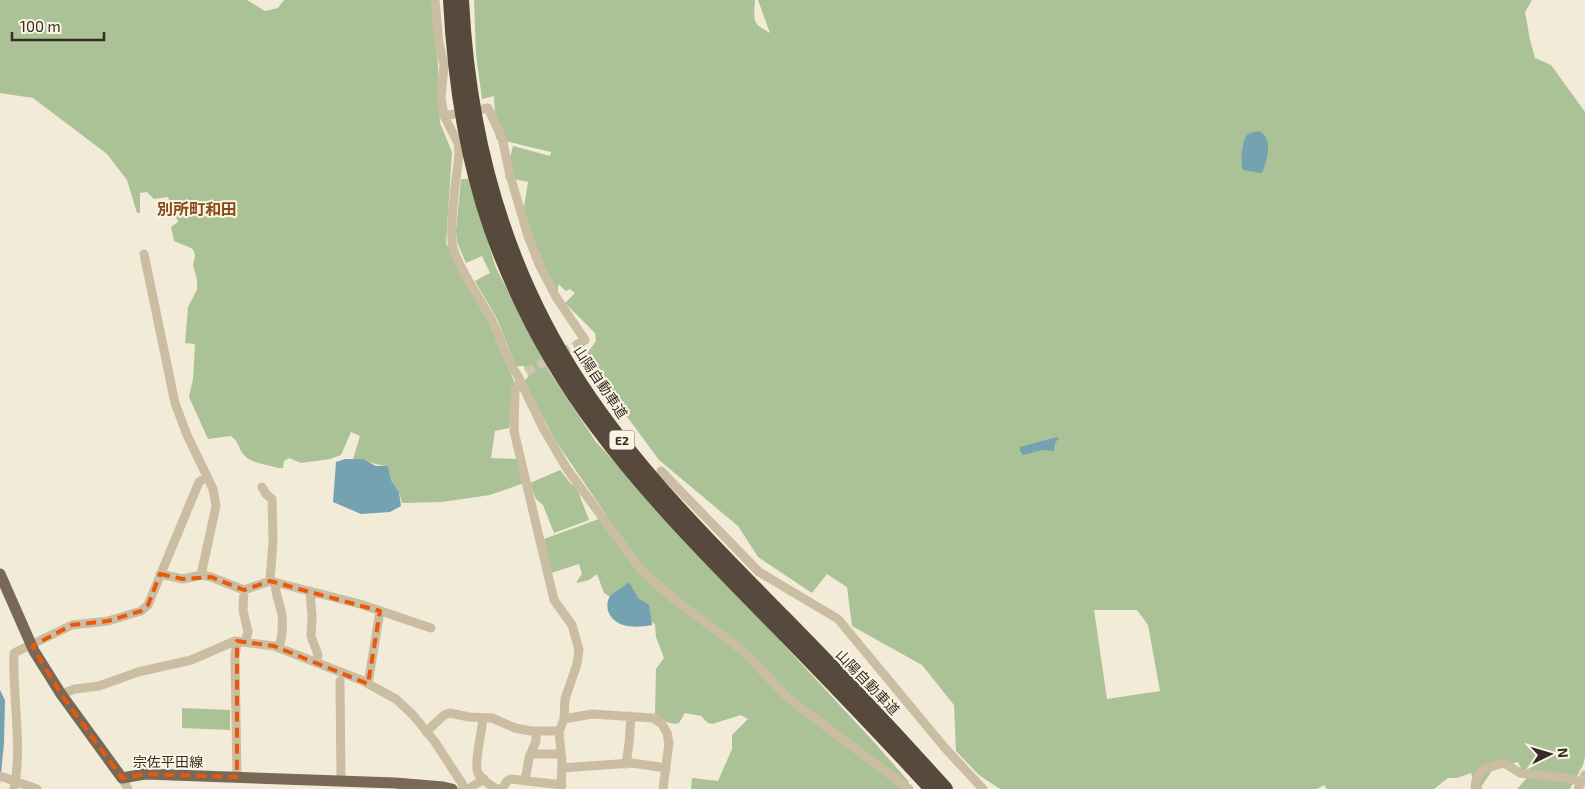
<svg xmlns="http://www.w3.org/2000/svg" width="1585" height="789" font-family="'Exo 2','Noto Sans JP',sans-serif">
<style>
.green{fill:#aac296;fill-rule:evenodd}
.water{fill:#74a2b1}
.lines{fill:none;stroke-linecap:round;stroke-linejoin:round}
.minor-tunnel{stroke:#ccc5b3;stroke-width:9;stroke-dasharray:9 4.5;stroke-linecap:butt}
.minor{stroke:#cbbda2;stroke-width:9}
.major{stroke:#786855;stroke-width:11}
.highway{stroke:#57493b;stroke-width:14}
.marked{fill:none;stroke:#e8590c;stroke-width:4;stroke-dasharray:10 6;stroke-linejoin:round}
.labels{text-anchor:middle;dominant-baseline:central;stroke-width:4;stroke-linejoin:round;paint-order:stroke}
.shield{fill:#faf4e3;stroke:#70695e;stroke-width:1}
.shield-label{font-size:12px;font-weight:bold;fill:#352d25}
.street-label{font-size:14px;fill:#352d25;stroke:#faf4e3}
.quarter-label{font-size:16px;font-weight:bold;fill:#894b19;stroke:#faf4e3}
</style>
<rect width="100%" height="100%" fill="#f2ebd7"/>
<!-- green -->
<path class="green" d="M0,0H247L265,11L278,8L284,0H431L438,64L440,123L452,152L446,243L491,327L514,381L509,428L495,431L491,458L517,459L524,483L490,495L442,502L402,503L399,492L391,480L388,466C376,466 366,459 353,459L360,436L351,432L341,455L330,459L301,463L289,458L284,461L283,468H278C269,465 251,463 245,456C238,449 240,443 231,436L208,439L189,397L193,379L195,344L185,343L188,307L197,290V280L193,265L195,256L194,251L191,248L174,241L171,227L178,222L168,197L154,199L147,192L140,193V213H137L127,180L107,154L33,98L0,93Z
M474,0H755C754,20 751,23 770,33L758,0H1532L1525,12L1530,40L1535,58L1551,65L1585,112V757L1583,765L1570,789H1517L1526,779L1518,762L1493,769L1481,787L1483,789H1476L1471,773L1457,778H1448L1434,789H1327L1324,785L1317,789H1000L979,775L956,751L954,705L922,665L852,626L847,587L827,574L812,593L758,557L738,526L659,460L584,358L596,341L595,333L565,303L575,293L570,289L566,291L558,284V292H555L523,213L528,182L505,177L513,146L550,156L551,152L496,139L494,96L482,99L476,55ZM1094,610H1137L1148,625L1160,691L1107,699Z
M461,179H468L496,268L549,371L596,442L874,742L909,782L903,789H691L692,778L718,781L732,749V735L748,719L741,715L712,724L708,723L701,716L685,713L679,723C670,726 662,719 655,714L656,669L664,658L656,637L655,624L604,593L597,574L589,580L577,583V581L582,574L579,564L551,573L544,539L607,516L555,440L524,381L529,376L524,366H516L497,319L475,281L490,273L482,256L466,263L457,242L456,231Z
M560,470L571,484L576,486L589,520L554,533L543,505L536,499L530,483Z
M182,708L230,710V730L182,728Z"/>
<!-- water -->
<path class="water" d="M1259,131C1274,139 1267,158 1263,171L1261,173L1243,170C1240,165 1242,139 1247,135C1250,132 1255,132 1259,131Z
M1057,437L1059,438L1055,443L1054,451L1042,450L1023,455L1020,451V447Z
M345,459H363L376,466H388L391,480L399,492L401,506L390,512L361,514L333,502L336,462Z
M629,582L638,598L649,605L652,625C636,628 615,629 608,611C607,606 607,601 610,596C615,591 624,587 629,582Z
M0,690L5,700L4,743L0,784Z"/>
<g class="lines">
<!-- minor-tunnel -->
<path class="minor-tunnel" d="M526,372L578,344"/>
<!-- minor -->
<path class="minor" d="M435,0L439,43L444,65L441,98L444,116L458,143L459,154C456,181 450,216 452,242C454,262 482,301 492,321C501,339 506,359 518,376L543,428L567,469L641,570L674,599L742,650L789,699L909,789
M478,110L488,108L502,138L510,175L528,236L539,264L556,297L585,340L578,344
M444,116L454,114
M144,254L175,403L187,435L213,489L216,506L201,575
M520,381L515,390L514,431L554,600L572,625L579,650L577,664L565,699L564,719L559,732L562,763L561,789
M661,471L759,572L838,619L945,748L983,789
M262,487L266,494L272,499L273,540L270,581
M160,574L183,579L201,575L211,577L244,590L270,581L360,604L431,628
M275,582C275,594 280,604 282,615C283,625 282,638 279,648
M244,590L243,610L248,632L245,642
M310,591L312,617L311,636L318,655L316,663
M340,681L341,781
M368,684L380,611
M61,694L75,689L99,686L138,672L191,660L235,641L274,646L361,680L396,699L413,715L435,742L463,785L462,789
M483,718C482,730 475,760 477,770C479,779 490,785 497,789
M564,719L592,714L653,718L662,724L667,733L669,743L663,789
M426,732L444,715L450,713L469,717L492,718L515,728L531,731H559
M531,754H561
M626,764L629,744L631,716
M562,768L632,763L666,768
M0,776L37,789
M237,777L235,656L237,642
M122,778L128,789
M525,781L529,758L536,741V731
M14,789C23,744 12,698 14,653L72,625L108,621L141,611L148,605L199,482L207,477
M468,789L484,779
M502,789L507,781L511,779L562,785
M1475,789C1475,770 1488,767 1504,763L1520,773L1566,778L1582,782
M1578,789L1585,775"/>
<!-- major -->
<path class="major" d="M0,574L34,651L61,694L122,778L145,774L395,783L443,787L452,789"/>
<!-- highway -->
<path class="highway" d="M450,0C454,78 465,156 491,230C516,300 552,368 597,428C647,495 707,556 766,616C822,673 877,730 931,789
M462,0C469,138 504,268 581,384C638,471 713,545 785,618C840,674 894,731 946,789"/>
</g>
<!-- marked area -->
<path class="marked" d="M160,574L183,579L211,577L244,590L270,581L380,611L368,684L274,646L237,641V777L145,774L122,778L61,694L32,646L72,625L108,621L141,611L148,605Z"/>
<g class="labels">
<!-- shield labels -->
<rect class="shield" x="609.5" y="430.5" width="25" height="19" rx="4"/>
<g class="shield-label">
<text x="622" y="440">E2</text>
</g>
<!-- street labels -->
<g class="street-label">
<text transform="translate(601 382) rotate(56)">山陽自動車道</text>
<text transform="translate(868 682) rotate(46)">山陽自動車道</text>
<text x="168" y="761">宗佐平田線</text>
</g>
<!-- quarter labels -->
<g class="quarter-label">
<text x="197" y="208">別所町和田</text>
</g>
</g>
<!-- north arrow -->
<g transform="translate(1550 754) rotate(85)" stroke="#faf4e3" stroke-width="4" paint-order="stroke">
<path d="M0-4L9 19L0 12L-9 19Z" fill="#352d25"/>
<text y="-8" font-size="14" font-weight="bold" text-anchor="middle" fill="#352d25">N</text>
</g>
<!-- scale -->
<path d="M12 32v8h92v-8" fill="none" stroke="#352d25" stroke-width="2.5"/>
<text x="20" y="32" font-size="15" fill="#352d25" stroke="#faf4e3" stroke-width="4" paint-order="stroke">100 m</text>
</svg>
